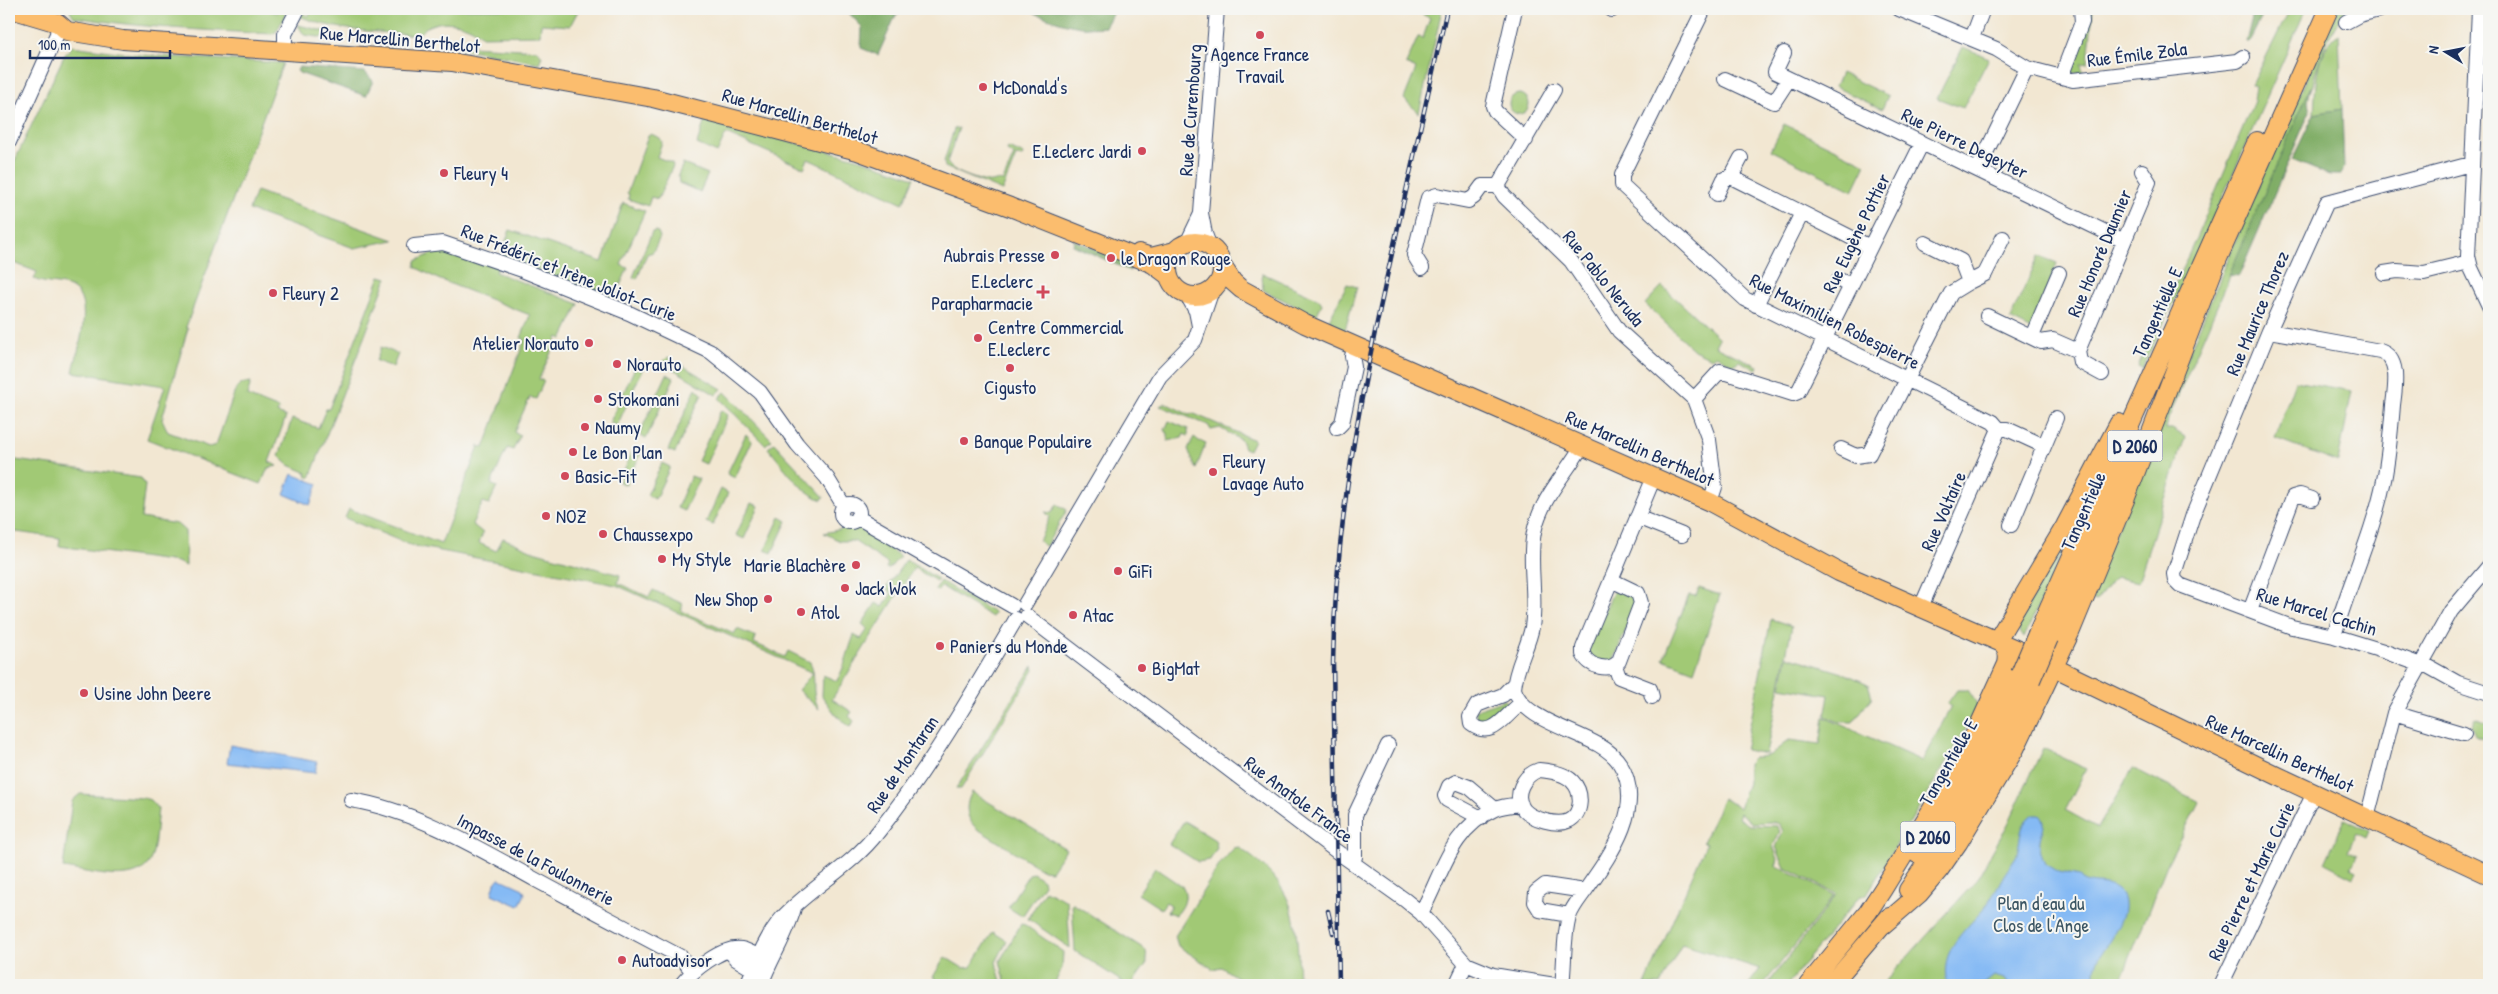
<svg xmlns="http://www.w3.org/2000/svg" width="2498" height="994" font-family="'Patrick Hand',sans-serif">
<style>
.green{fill:#a1c975;stroke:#5e7c6a}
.forest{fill:#80ad66;stroke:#4e6e62}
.water{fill:#85baf4;stroke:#5074a9}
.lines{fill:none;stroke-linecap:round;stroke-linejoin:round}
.minor-casing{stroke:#3b4b6f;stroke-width:16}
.major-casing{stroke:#3b4b6f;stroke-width:20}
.minor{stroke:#fff;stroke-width:14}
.major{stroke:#fbbd6e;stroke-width:18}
.rail-casing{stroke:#1b2f5e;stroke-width:4.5}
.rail{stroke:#f6f6f2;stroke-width:2.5;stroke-dasharray:8;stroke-linecap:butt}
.major-bridge-casing{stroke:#3b4b6f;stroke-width:20;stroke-linecap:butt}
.major-bridge{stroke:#fbbd6e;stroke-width:18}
.poi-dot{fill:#d1495b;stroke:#f6f6f2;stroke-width:2}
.labels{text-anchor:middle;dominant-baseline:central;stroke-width:4;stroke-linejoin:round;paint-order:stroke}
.shield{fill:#f6f6f2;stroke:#5d6b8a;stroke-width:1}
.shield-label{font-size:18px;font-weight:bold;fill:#1b2f5e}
.street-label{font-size:19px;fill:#1b2f5e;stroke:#f6f6f2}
.poi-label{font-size:19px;fill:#1b2f5e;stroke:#f6f6f2;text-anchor:start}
.park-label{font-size:19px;fill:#3c5664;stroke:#f6f6f2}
</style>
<rect width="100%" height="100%" fill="#f6f6f2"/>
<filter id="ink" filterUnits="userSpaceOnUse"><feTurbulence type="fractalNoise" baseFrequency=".02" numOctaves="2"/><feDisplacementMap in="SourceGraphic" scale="10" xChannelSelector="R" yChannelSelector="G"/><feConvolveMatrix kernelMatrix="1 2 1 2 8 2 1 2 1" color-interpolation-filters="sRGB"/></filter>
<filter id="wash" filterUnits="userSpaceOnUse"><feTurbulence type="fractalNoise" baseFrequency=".0096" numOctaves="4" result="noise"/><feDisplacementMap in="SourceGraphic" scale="20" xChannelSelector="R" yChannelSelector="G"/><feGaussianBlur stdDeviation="1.12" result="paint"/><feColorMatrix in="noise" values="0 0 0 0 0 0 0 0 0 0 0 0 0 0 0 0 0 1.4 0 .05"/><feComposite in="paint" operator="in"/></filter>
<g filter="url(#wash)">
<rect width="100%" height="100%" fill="#f2e7d2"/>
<!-- green -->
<path class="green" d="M69,9H267L277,13L279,9H285V16L276,32L272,34C205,30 140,28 74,17Z
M311,9H579L570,26L541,24L540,35L482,36C470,24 445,18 429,26C424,28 421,33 416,35C376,31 334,32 297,15L299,12L309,16Z
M1418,9H1442L1419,113L1404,99L1416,69L1406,64L1418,37L1423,38L1430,18L1415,11Z
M2088,9H2093L2088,63L2081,64L2083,72L2070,73L2086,27Z
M2290,9H2306L2195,259L2142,368L2138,366L2197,236L2254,101L2256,87L2252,85Z
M2338,9H2347C2330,31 2318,57 2313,85L2168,419L2166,429H2172L2185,437L2138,582L2115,577L2096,601L2089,598L2153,439L2256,192Z
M298,25L332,33V39L304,35Z
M2339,34L2342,109L2314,114C2316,88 2314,49 2339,34Z
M463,43L471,46L537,50L542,56L539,63L460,48L459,45Z
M72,46L140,55L283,63L186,327L188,328L162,419L168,432L209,447L216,445L235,391L240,384L251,382L247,396L279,409L277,413L286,417L269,462L278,466L268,468L261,484L147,439L165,386L73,372C77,352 95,301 72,288C61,282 46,285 34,279L37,272L9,261V173L64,56Z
M1963,47L1989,58L1963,108L1937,98Z
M1841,73L1888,96L1882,109L1835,87Z
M1509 104a10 10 0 1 1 20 0a10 10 0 1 1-20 0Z
M705,120L860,159L914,178L903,203L808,159L804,168L726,134L717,153L697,144Z
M1784,124L1866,164L1853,191L1771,150Z
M959,128L947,162C952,173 976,179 987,182C994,183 996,179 1003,181L1014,155L1007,151L1008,148L1023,154L1022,157L1016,156L1002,191L945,167L944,162L954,129Z
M651,134L660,138L662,142L657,157L672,163L673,166L658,199L651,197L648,206L628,199L629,194L627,193L648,136Z
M683,164L708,174L700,192L679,183L678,175Z
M256,191L394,240L354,248L249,210Z
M623,203L645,211L621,265L628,268L614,299L500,256L510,230L602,262Z
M655,231L658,232L660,237L653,252L647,254L637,279L633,277L652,232Z
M446,247L498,266L495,272L579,304L562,339L558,337L539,379L544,381L536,399L530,397L514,432L520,436L513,450L507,448L491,484L497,487L489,504L483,502L472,524L483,533L479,543L496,551L503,538L533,551L620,575L618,583L649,597L653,590L683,604L681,611L734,634L737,629L756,637L754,643L785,657L788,651L810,662C818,677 809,690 819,709L798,690L813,673L616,585L410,545L345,518L349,509L441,544L479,446L484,448L525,339L521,338L530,315L438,279L415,267L416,261Z
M2039,256L2057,263L2032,330L2010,319Z
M1262,273L1319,299L1322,304L1316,316L1263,290Z
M380,276L387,278L310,478L306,476L307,473L289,465L279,456L292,419L318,428L326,409H329Z
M1347,284L1357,287L1345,330L1328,322Z
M1662,286L1719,338L1715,346L1758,366L1757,369L1739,361L1733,365L1716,355L1711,358L1694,350L1645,304Z
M381,347L398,354L393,367L376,361Z
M668,357L722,389L716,395L665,364L663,362Z
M638,361L645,364L617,426L610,422Z
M667,374L674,378L646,439L639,435Z
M2295,381L2352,391L2338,462L2275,438Z
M696,388L702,394L675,453L668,450Z
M725,392L772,440L765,445L719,398Z
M1165,403L1190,415L1192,413L1254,440L1249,450L1244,448L1241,440L1220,428L1211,430L1208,425L1160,406Z
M721,410L728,415L706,464L698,461Z
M1169,421L1188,429V436L1184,434L1182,438L1168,441V434L1165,430Z
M746,434L752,441L735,478L727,474Z
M1194,437L1199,441L1206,443L1196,469L1188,449Z
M774,443L824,497L822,500C800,492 783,465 768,448Z
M633,449L641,453L626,485L619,482Z
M9,459L141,478L145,485L141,518L177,524L185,531L186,566L177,562L59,546L60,538L9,531Z
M662,463L670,467L655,499L647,495Z
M2100,468L2024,638L2018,629L2019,623Z
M691,476L699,479L684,511L677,508Z
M721,489L728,493L713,525L706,522Z
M751,503L759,506L744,539L736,535Z
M1057,504L1067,510L1046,546L1043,545L1039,541L1050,517L1045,512L1052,513Z
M780,517L787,521L772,553L765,550Z
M856,526L900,556L889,569L886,568L888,564L854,541H840L824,533Z
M906,560L938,579L936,581L914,568L832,699L852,712L849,716L854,721L850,727L836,715L822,696L823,675L837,681C845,666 848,651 854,635L861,639L868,629L862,624L876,603L883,607L892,593L886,588Z
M940,581L995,613L992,617L941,586L938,591L935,590Z
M1615,588L1638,600L1613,662L1593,660L1587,649Z
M1699,588L1720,595L1694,671L1663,659L1689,595L1696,596Z
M1771,619L1792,626L1766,754L1745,750Z
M1787,656L1846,674L1868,684L1872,697L1853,722H1839L1825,716L1829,695L1781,687Z
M1033,666L1034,670L961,789H956Z
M1957,690H1968L1979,707L1867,894L1859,897L1787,985H1767L1837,894L1785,868L1776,847L1783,831L1779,824L1772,822L1752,823L1740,813L1738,818L1749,825L1777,826L1780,831L1773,846L1778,859L1776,866L1835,895L1763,985H1748L1760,969L1682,944L1660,985H1645L1706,844L1703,842L1723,798L1739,808L1748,783V764L1754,758L1770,755L1789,740L1820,744L1824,717L1922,761L1951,707L1947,704Z
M1504,700L1510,706L1493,724L1477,723L1476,710Z
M2475,718L2489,724L2488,741L2475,736L2471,727Z
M2043,748L2086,769L2065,810L2098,828L2133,768L2199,802L2168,862L2119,985L1883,984L1975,882L2008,824Z
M972,792L1066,849L1051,871L1043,870L976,828C965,817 965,804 972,792Z
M80,794L144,798L150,800L158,809C156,824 156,841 152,856C142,889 88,871 63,868L72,801Z
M2345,819L2369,831L2366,838L2356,833L2348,851L2358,855L2351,868L2357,871L2354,878L2325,863Z
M1184,821L1215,840L1217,848L1210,860L1198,862L1169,844Z
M1238,847C1298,887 1297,918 1299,985H1239L1238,978L1221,967L1213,969L1178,946L1175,936L1220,864L1234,848Z
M1155,868L1183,887C1188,897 1184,907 1176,915L1167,912L1171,905L1166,902L1161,909L1138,894Z
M1033,873L1043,880L1044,884L1023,915H1020L1009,908V905L1029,874Z
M1045,890L1067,901L1070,948L1028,919Z
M1072,903L1146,950L1147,963L1132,984L1127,985L1075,951Z
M1021,924L1025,925L1063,952L1062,968L1054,985H1006L1000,961Z
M993,932L1007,941L996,962L1002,985H946L933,977L945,957L963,968L971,967Z"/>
<!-- forest -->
<path class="forest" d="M845,9H905L896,15L878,55L861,48L862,27Z
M1033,9H1115L1105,27C1078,30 1057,22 1032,12Z
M2254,9H2266L2249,42H2246Z
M299,67L365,72L373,81L366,96L299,73L297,71Z
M2311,86L2308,102L2310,111L2239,276L2229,275Z
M2342,109L2344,168L2340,175H2329L2292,160L2314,114Z
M1074,240L1130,263V271L1073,245Z"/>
<!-- water -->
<path class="water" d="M292,474L318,484L310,505L284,494Z
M230,745L317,762L315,773L227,763Z
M2033,814H2040C2048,823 2042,829 2040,840C2039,848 2042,857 2045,864L2058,872L2080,876L2082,880C2093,887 2106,881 2117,890C2139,908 2104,945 2097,962C2094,970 2095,977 2096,985H2009L2005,979L1994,976L1984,984L1955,985L1947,983C1939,952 1963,932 1982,911C1991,901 1997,887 2004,875C2007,870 2012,864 2015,859C2022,842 2017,825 2033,814Z
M499,878L523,889L525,894L519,906L492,894L495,883Z"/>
</g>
<g filter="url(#ink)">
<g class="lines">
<defs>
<path id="minor" d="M1515,9L1493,106L1495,111L1526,140
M1611,9L1612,10
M1704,9L1622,175V185L1745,299L1993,422L1999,429
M1899,9L1996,49L2027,68L2073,80L2237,61L2243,57
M2479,9L2468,256L2471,268L2489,306
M2346,22L2359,15L2383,9
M1972,38L1983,9
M285,41V34L298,9
M1784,53L1775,72L2124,241
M2061,77L2082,22L2081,9
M1725,79L1774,102L1789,79
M9,142L57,34L58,23
M1978,169L2027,68
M1731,177L1741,158
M1498,186L1504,196L1571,261L1619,331L1694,399L1709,440L1715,487L1710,502
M1498,186L1554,90
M1717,194L1724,179L1731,177L1870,247
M414,246L443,243L522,270L629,313L711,352L760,392L797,444L827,478L844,506
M1181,246L1189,239L1201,214
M1210,247L1205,234L1201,213L1217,9
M1422,268L1414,255L1428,198L1437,195L1468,201L1474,197L1482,186H1498
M2384,273L2397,271L2424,273L2469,262
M1839,280L1851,285
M1969,282L1985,274L2003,238
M1187,295L1196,311L1199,326
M1756,305L1802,213
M1987,316L2041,342L2053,340L2078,351L2149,182L2142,171
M2269,331L2380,351C2401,358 2395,388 2393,405C2391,430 2389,455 2384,480C2373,534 2349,584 2334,636
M2033,334L2059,273
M2078,351L2080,362L2102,374
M1694,399L1720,371L1793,394L1798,392L1922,143
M1337,428L1342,423L1354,367L1352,356L1355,345
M1999,429H2007L2044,446
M1841,449L1856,456L1869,454L1951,293L1969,282L1961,261L1925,243
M841 513a9 9 0 1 1 18 0a9 9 0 1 1-18 0Z
M857,517L1012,606
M1637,517L1682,535
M2011,525L2056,418
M1611,580L1638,593L1641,603L1619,661C1610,673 1589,667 1583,654V648L1654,477
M1025,604L1160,376L1195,340L1212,290
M1921,607L1999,429
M2250,611L2293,497L2300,495L2312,499
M1027,616L1336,851L1405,900L1421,913L1466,964L1493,975L1555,985
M2422,663L2458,683L2489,693
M2421,665L2383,651L2334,636L2292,627L2180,585L2175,580L2174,574L2193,515L2269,331L2327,202L2463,166H2472
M1615,666L1619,677L1650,689L1652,697
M1514,684L1503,695L1477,705L1470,717L1471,724C1493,741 1505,714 1522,703
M2394,713L2464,734
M1539,770C1551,771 1564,773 1572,781C1583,792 1583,814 1568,821C1557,826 1532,819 1524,810C1512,795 1524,775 1539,770Z
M351,800C417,811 478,848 536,880C584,906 632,931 681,957L692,971
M1481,818L1447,800L1445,796L1449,786L1456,782L1469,787L1495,809
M2367,818L2394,713L2451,611L2489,566
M1352,862L1355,857V815L1388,745
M1421,913C1443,874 1449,830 1495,809C1502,806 1513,805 1521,804
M1569,915L1540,910L1535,902L1536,892L1545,885L1585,891
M730,951L736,959L754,970
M681,985C691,972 722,946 741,949C747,950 754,954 759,957
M747,985C756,963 766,936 782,918C812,886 851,867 878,832C931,766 973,692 1016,619
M761,985C770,959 787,935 794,908
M1456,985L1466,964
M1562,985C1565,963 1563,938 1569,917C1572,907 1581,897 1587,888C1611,854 1646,806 1620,764C1600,731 1526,728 1514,689C1515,668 1528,648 1532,627C1537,595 1528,563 1534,532C1541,498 1565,475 1582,446
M2221,985L2314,793"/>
<path id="major" d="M11,9L58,23L67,31L123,40L452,62L653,98L858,151L1010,207L1153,264L1169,276
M1168 269a27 27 0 1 1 54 0a27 27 0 1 1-54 0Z
M1139,253L1151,257L1175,251
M2216,263L2329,9
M1221,264L1233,282L1241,289L1305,324L1710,502L1839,572L2020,651
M2037,634L2257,141
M2049,638L2131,454
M1997,640L2065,526L2119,423
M2049,665L2278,776L2489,875
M1917,854C1957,797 1990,736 2020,674
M1908,890L1972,795L2031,680
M1883,925L1919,894L1940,869L1958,843L2015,749L2070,633L2125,500L2220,253
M1808,985L1868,912L1883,889L1946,786L1976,732L2007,664C2009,654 2007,649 2001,641
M1831,985L1889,917"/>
</defs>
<!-- minor casing -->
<use href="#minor" class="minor-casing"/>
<!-- major casing -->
<use href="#major" class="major-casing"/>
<!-- minor -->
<use href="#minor" class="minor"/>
<!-- major -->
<use href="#major" class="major"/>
<defs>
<path id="rail" d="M1328,911L1333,933
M1339,985L1333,663C1335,520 1362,387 1393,249C1411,169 1429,89 1447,9"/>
</defs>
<!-- rail casing -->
<use href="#rail" class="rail-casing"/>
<!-- rail -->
<use href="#rail" class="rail"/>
<defs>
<path id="major-bridge" d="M2020,674L2037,634
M2031,680L2049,638"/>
</defs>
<!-- major-bridge casing -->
<use href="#major-bridge" class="major-bridge-casing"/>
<!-- major-bridge -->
<use href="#major-bridge" class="major-bridge"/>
</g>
</g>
<!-- markers -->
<g class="poi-dot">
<circle cx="1260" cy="35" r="5"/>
<circle cx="983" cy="87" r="5"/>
<circle cx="1142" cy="151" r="5"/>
<circle cx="444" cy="173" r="5"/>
<circle cx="1055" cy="255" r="5"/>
<circle cx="1111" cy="258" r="5"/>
<path d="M1040.5 284.5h5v5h5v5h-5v5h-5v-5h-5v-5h5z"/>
<circle cx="273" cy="293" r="5"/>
<circle cx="978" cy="338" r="5"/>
<circle cx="589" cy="343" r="5"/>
<circle cx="617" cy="364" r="5"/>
<circle cx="1010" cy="368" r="5"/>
<circle cx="598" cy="399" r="5"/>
<circle cx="585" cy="427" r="5"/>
<circle cx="964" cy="441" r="5"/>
<circle cx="573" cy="452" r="5"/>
<circle cx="1213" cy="472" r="5"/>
<circle cx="565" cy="476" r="5"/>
<circle cx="546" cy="516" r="5"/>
<circle cx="603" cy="534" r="5"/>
<circle cx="662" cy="559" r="5"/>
<circle cx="856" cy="565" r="5"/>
<circle cx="1118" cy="571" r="5"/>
<circle cx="845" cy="588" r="5"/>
<circle cx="768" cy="599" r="5"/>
<circle cx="801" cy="612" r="5"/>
<circle cx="1073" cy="615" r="5"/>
<circle cx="940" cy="646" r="5"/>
<circle cx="1142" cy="668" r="5"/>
<circle cx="84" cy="693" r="5"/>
<circle cx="622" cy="960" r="5"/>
</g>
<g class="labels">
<!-- shield labels -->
<g class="shield">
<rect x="2107.5" y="430.5" width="55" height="31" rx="4"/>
<rect x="1900.5" y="821.5" width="55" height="31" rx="4"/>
</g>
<g class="shield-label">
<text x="2135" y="446">D 2060</text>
<text x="1928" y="837">D 2060</text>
</g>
<!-- street labels -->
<g class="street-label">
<text transform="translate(400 39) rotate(5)">Rue Marcellin Berthelot</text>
<text transform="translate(2137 54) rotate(-7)">Rue Émile Zola</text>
<text transform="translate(1190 110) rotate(-86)">Rue de Curembourg</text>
<text transform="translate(800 116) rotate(16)">Rue Marcellin Berthelot</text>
<text transform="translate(1965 143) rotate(26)">Rue Pierre Degeyter</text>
<text transform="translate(1856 233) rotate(-64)">Rue Eugène Pottier</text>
<text transform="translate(2099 253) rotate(-67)">Rue Honoré Daumier</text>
<text transform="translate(569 272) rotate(22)">Rue Frédéric et Irène Joliot-Curie</text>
<text transform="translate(1604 278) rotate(51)">Rue Pablo Neruda</text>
<text transform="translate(2157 312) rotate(-66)">Tangentielle E</text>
<text transform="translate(2257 313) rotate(-67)">Rue Maurice Thorez</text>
<text transform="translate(1835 321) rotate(27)">Rue Maximilien Robespierre</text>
<text transform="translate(1640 448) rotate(24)">Rue Marcellin Berthelot</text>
<text transform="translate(1943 511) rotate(-66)">Rue Voltaire</text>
<text transform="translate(2083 511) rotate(-66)">Tangentielle</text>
<text transform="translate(2317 611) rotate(17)">Rue Marcel Cachin</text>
<text transform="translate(2280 753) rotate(25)">Rue Marcellin Berthelot</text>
<text transform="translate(1948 762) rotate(-60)">Tangentielle E</text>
<text transform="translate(902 764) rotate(-56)">Rue de Montaran</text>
<text transform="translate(1299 799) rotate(37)">Rue Anatole France</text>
<text transform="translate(536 859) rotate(28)">Impasse de la Foulonnerie</text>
<text transform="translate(2251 881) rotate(-64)">Rue Pierre et Marie Curie</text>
</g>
<!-- poi labels -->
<g class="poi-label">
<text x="1260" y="54" text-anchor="middle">Agence France<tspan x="1260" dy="22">Travail</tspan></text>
<text x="993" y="87">McDonald's</text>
<text x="1132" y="151" text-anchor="end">E.Leclerc Jardi</text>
<text x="454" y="173">Fleury 4</text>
<text x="1045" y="255" text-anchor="end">Aubrais Presse</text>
<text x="1121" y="258">le Dragon Rouge</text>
<text x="1033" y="281" text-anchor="end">E.Leclerc<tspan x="1033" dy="22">Parapharmacie</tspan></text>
<text x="283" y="293">Fleury 2</text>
<text x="988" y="327">Centre Commercial<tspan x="988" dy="22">E.Leclerc</tspan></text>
<text x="579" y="343" text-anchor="end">Atelier Norauto</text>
<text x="627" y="364">Norauto</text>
<text x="1010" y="387" text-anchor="middle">Cigusto</text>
<text x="608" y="399">Stokomani</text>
<text x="595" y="427">Naumy</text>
<text x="974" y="441">Banque Populaire</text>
<text x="583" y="452">Le Bon Plan</text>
<text x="1223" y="461">Fleury<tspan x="1223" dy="22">Lavage Auto</tspan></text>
<text x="575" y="476">Basic-Fit</text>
<text x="556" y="516">NOZ</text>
<text x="613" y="534">Chaussexpo</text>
<text x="672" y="559">My Style</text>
<text x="846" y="565" text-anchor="end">Marie Blachère</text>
<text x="1128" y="571">GiFi</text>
<text x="855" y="588">Jack Wok</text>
<text x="758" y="599" text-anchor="end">New Shop</text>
<text x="811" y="612">Atol</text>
<text x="1083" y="615">Atac</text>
<text x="950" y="646">Paniers du Monde</text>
<text x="1152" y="668">BigMat</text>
<text x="94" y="693">Usine John Deere</text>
<text x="632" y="960">Autoadvisor</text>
</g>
<!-- park labels -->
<g class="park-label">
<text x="2041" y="903">Plan d'eau du<tspan x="2041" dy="22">Clos de l'Ange</tspan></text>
</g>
</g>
<!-- margin -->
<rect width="2498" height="994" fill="none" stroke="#f6f6f2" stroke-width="30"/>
<!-- north arrow -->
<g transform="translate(2446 52) rotate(280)" stroke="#f6f6f2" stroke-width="4" paint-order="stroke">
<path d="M0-4L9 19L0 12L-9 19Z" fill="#1b2f5e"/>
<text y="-8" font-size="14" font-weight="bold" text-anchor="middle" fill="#1b2f5e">N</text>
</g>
<!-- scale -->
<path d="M30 50v8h140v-8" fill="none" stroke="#1b2f5e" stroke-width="2.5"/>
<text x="38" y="50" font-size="15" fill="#1b2f5e" stroke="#f6f6f2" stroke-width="4" paint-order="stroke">100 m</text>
</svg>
